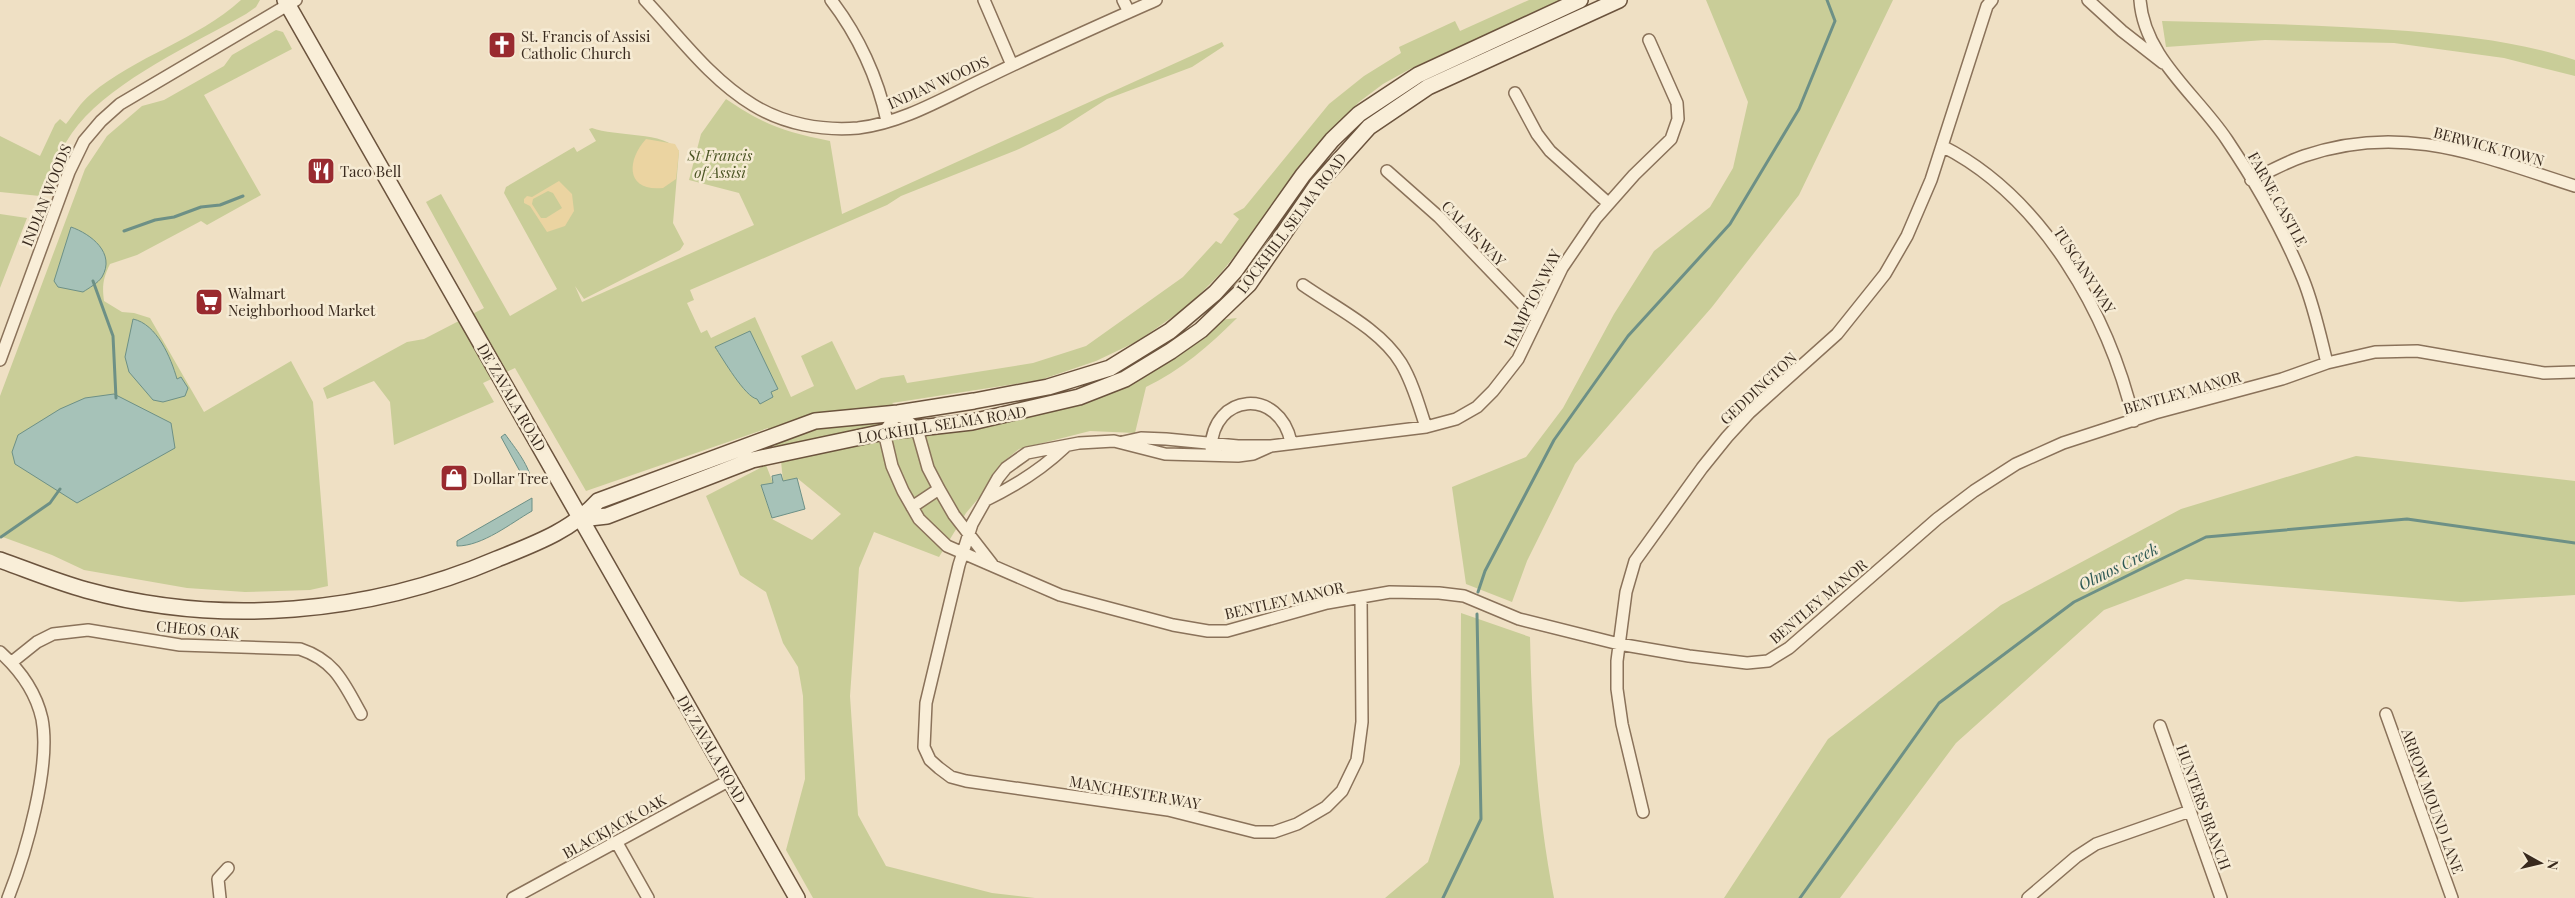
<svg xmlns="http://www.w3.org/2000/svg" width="2575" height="898" font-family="'Playfair Display',serif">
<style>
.green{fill:#c9cd98}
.sand{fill:#ebd4a1;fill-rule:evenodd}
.water{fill:#a6c2b8;stroke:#6d9086}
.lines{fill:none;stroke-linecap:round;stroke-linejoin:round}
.stream{stroke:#6d9086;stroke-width:3}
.minor-casing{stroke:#8a725a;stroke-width:14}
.secondary-casing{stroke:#6b533d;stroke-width:18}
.minor{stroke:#f9eed8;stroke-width:11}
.secondary{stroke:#f9eed8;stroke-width:15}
.labels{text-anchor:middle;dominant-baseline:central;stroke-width:5;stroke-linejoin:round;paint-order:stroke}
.poi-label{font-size:15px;fill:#392a1e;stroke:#f6ebd4;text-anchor:start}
.street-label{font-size:15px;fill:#392a1e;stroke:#f6ebd4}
.park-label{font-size:15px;font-style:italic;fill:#4c5625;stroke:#f6ebd4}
.water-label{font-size:16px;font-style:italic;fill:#2e5955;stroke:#f6ebd4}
</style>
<rect width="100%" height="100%" fill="#efe0c4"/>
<!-- green -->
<path class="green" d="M241,0H260L256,7L246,14C193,44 116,79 78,125C61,146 51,172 40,196L0,192V136L40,156L55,124L60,119L66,124C74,114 81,102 91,94C136,56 197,40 241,0Z
M1529,0H1560L1410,69L1383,84L1359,102L1307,156L1241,248L1220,274L1188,306L1138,341L1096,361L1040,380L892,403L930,433L1055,409L1219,320L1237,318C1210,345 1180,371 1146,387L1135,433L1090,431L1019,449L1003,462L983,493L966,513L939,557L874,532L859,568L850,696L858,815L886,866L992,893L1035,898H813L786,850L805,779L803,696L798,667L783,643L766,592L740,575L706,496L766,465L773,483L761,485L772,519L812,540L841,514L797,478L783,481L781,461L768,428L586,491L515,368L483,383L494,402L394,445L390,402L374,381L327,399L323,388L407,342L424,339L484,308L426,202L441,194L510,316L557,289L504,193L506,187L574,147L577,152L596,141L589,129L592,128C615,137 665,131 679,151L673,223L684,244L680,250L584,299L575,286L582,302L754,225L739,193L689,180L701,134L726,99C764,125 785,132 830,141L842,214L1222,42L1224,46L1192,67L1107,99L1060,129L1019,149L901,196L887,205L690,290L694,300L687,303L701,333L707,330L711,338L755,317L791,397L814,386L801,356L832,341L856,390L881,378L904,375L907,383L1033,363L1086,346L1183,277L1216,241L1221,244L1239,219L1233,214L1244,208L1329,104L1364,76L1401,53L1399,47L1455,21L1460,31Z
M1706,0H1893L1799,195L1712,307L1575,464L1527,561L1512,602L1466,584L1452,487L1526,457L1563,408L1614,314L1654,251L1710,207L1733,168L1748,102Z
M2162,21C2244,23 2326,25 2408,31C2464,36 2521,42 2575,60V76L2504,58L2394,43L2265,40L2166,47Z
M276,30L283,32L292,49L204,95L261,195L207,225L201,221L137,255L110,264C103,278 102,286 104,301L122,312L134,313L150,318L204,412L291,361L313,402L328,586L310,590L245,592L187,588L84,570L52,555L0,536V396L85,169L107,136L142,106L164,100L224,66L232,55Z
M0,214L27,218L0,288Z
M2356,456L2575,481V595L2461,602L2186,579L2104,610L1956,743L1840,898H1724L1828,739L2001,605L2181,509Z
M1461,613L1530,637C1532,726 1537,810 1554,898H1385L1428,862L1460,764Z"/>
<!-- sand -->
<path class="sand" d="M646,139L675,144L679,151L676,179L663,188C626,192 626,161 646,139Z
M559,181L572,194L574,211L565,226L547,232L530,206L524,203V199L527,196L532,197ZM548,191L553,193L562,208L546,218H541L532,204L533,199Z"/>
<!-- water -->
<path class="water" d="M71,227C91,234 116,253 102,277C98,283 89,288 83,292L58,287L54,281Z
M133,319C157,324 171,358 177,379L181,377L188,388L185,396L163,402L153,400L129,372L125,357Z
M750,331L778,389L771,392L773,397L760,404L757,399C745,397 723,359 715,347Z
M114,394L171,423L175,448L77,503L15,464L12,452L18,435L60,409L85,398Z
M505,434C515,448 531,467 532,485L528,486L501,437Z
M781,474L783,481L797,478L805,509L772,518L761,485L773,483L772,476Z
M532,498V511C511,523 483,546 457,546V541Z"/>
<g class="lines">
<!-- stream -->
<path class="stream" d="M124,231L155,220L174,217L201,207L220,205L243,196
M93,281L113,336L116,398
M1,537L50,503L60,489
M1478,592L1485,571L1554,440L1628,336L1730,224L1799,109L1835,21L1827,0
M1443,898L1481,819L1477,614
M1800,898L1939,703L2074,602L2206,537L2407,519L2575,543"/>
<defs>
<path id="minor" d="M645,0C679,36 710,79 753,105C784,124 822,131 858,128C903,123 947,96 988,77C1043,50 1100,25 1156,0
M831,0C858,35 878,78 887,121
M984,0L1012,65
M1123,0L1129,12
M2088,0L2122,31L2163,63
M2140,0C2144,57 2197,95 2227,140C2256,183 2283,230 2303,279C2314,306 2320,335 2327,363
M1515,93L1537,134L1550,151L1608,203
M1942,146C2043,197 2109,315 2134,421
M1387,171L1439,217L1537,319
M2251,180C2269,172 2286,162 2304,156C2403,122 2481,156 2575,186
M1303,285C1336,308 1380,329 1401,363C1413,383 1419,406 1426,427
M0,360L69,172L84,141L101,121L120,104L296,0
M1123,442L1141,438L1166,439L1238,446H1271L1426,427L1456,419L1477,407L1493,391L1518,359L1562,268L1596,218L1634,175L1671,139L1678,119L1677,103L1649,40
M1271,446L1253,454L1238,456L1165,454L1114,441L1079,443L1027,453L1006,468L998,478L972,524L959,565L926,703L924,747L930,760L939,768L951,777L966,781L1168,810L1255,832H1274L1297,824L1326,807L1342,791L1357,760L1362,722L1361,598
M1211,448C1213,393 1279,387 1291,442
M986,500C1015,486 1042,469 1065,447
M912,507L939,489
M992,564L954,515L939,489L928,468L917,429L898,413L884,432L892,466L903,491L919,519L947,546L1060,595L1173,625L1208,631H1227L1327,603L1390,592L1439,593L1464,596L1519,619L1619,644L1689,656L1747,663L1768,661L1789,648L1937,519L1974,491L2016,464L2063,443L2155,413L2282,379L2327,363L2375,352L2417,351L2544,373L2575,372
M0,652C20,670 36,692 42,719C51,766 26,853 8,898
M12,662L37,642L53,634L88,630L180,645L300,649C336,661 344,684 361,714
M2386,714L2452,898
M2160,726L2221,898
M1643,812L1622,724L1617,689V661L1626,592L1635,561L1702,468L1727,437L1749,413L1837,334L1885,274L1907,236L1931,180L1987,6L1992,0
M617,843L648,898
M220,898L218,879L228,868
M513,898L730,780
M2028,898L2076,857L2096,844L2190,811"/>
<path id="secondary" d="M285,0L797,898
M581,519L607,516L752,460L884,432L972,422L1079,397L1125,379L1171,351L1201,330L1249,284L1317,185L1369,127L1428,87L1619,0
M0,560C28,570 57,582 86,590C221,627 369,614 497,559C534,544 571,531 598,501L815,421L898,413L974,401L1048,387L1110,368L1170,331L1215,293L1235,271L1303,175L1332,140L1359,114L1418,75L1580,0"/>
</defs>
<!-- minor casing -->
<use href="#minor" class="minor-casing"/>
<!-- secondary casing -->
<use href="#secondary" class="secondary-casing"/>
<!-- minor -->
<use href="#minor" class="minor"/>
<!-- secondary -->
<use href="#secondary" class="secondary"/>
</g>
<!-- icons -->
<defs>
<symbol id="church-square" viewBox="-11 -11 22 22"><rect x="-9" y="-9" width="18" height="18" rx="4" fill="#992a2f" stroke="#f6ebd4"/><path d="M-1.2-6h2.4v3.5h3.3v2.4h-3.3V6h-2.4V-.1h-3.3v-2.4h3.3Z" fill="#fff"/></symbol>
<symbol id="restaurant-square" viewBox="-11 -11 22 22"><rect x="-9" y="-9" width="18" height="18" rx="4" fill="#992a2f" stroke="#f6ebd4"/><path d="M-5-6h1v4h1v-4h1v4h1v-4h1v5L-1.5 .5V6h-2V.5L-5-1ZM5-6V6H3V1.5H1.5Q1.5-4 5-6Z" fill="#fff"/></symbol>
<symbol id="supermarket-square" viewBox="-11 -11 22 22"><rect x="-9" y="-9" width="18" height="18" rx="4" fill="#992a2f" stroke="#f6ebd4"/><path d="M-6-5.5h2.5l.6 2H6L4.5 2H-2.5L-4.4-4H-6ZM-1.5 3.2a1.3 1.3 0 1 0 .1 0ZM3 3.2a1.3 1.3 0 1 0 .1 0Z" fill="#fff"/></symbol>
<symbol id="shop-square" viewBox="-11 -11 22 22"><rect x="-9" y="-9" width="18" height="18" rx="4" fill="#992a2f" stroke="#f6ebd4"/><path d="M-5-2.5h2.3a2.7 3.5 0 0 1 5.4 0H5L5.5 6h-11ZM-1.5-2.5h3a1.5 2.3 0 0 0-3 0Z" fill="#fff"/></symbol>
</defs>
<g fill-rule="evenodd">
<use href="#church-square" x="486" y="29" width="32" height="32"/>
<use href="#restaurant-square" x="305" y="155" width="32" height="32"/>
<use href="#supermarket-square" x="193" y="286" width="32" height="32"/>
<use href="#shop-square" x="438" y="462" width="32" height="32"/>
</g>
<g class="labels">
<!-- poi labels -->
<g class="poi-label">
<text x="521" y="36">St. Francis of Assisi<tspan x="521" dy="17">Catholic Church</tspan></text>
<text x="340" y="171">Taco Bell</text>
<text x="228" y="293">Walmart<tspan x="228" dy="17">Neighborhood Market</tspan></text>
<text x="473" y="478">Dollar Tree</text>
</g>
<!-- street labels -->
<g class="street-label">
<text transform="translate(938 82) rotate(-24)">INDIAN WOODS</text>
<text transform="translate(2489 146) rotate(15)">BERWICK TOWN</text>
<text transform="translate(46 195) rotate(-68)">INDIAN WOODS</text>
<text transform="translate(2278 199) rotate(61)">FARNE CASTLE</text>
<text transform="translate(1291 223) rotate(-53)">LOCKHILL SELMA ROAD</text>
<text transform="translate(1474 233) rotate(46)">CALAIS WAY</text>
<text transform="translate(2085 270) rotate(57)">TUSCANY WAY</text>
<text transform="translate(1532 298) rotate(-63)">HAMPTON WAY</text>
<text transform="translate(1758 388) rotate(-43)">GEDDINGTON</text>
<text transform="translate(2182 392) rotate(-16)">BENTLEY MANOR</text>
<text transform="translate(512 397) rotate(60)">DE ZAVALA ROAD</text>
<text transform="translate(942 424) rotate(-9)">LOCKHILL SELMA ROAD</text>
<text transform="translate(1284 600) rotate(-13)">BENTLEY MANOR</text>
<text transform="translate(1818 601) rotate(-40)">BENTLEY MANOR</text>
<text transform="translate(198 629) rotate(5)">CHEOS OAK</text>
<text transform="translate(712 749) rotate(60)">DE ZAVALA ROAD</text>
<text transform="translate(1135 792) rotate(10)">MANCHESTER WAY</text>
<text transform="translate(2433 801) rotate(70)">ARROW MOUND LANE</text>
<text transform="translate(2204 807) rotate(70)">HUNTERS BRANCH</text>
<text transform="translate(614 826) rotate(-29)">BLACKJACK OAK</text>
</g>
<!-- park labels -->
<g class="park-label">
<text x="720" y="155">St Francis<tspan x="720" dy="17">of Assisi</tspan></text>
</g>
<!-- water labels -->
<g class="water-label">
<text transform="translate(2118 566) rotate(-26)">Olmos Creek</text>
</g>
</g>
<!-- north arrow -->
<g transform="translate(2540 863) rotate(98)" stroke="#f6ebd4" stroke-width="4" paint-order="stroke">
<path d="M0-4L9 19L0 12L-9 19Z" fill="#392a1e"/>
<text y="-8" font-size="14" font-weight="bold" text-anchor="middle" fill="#392a1e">N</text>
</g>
</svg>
